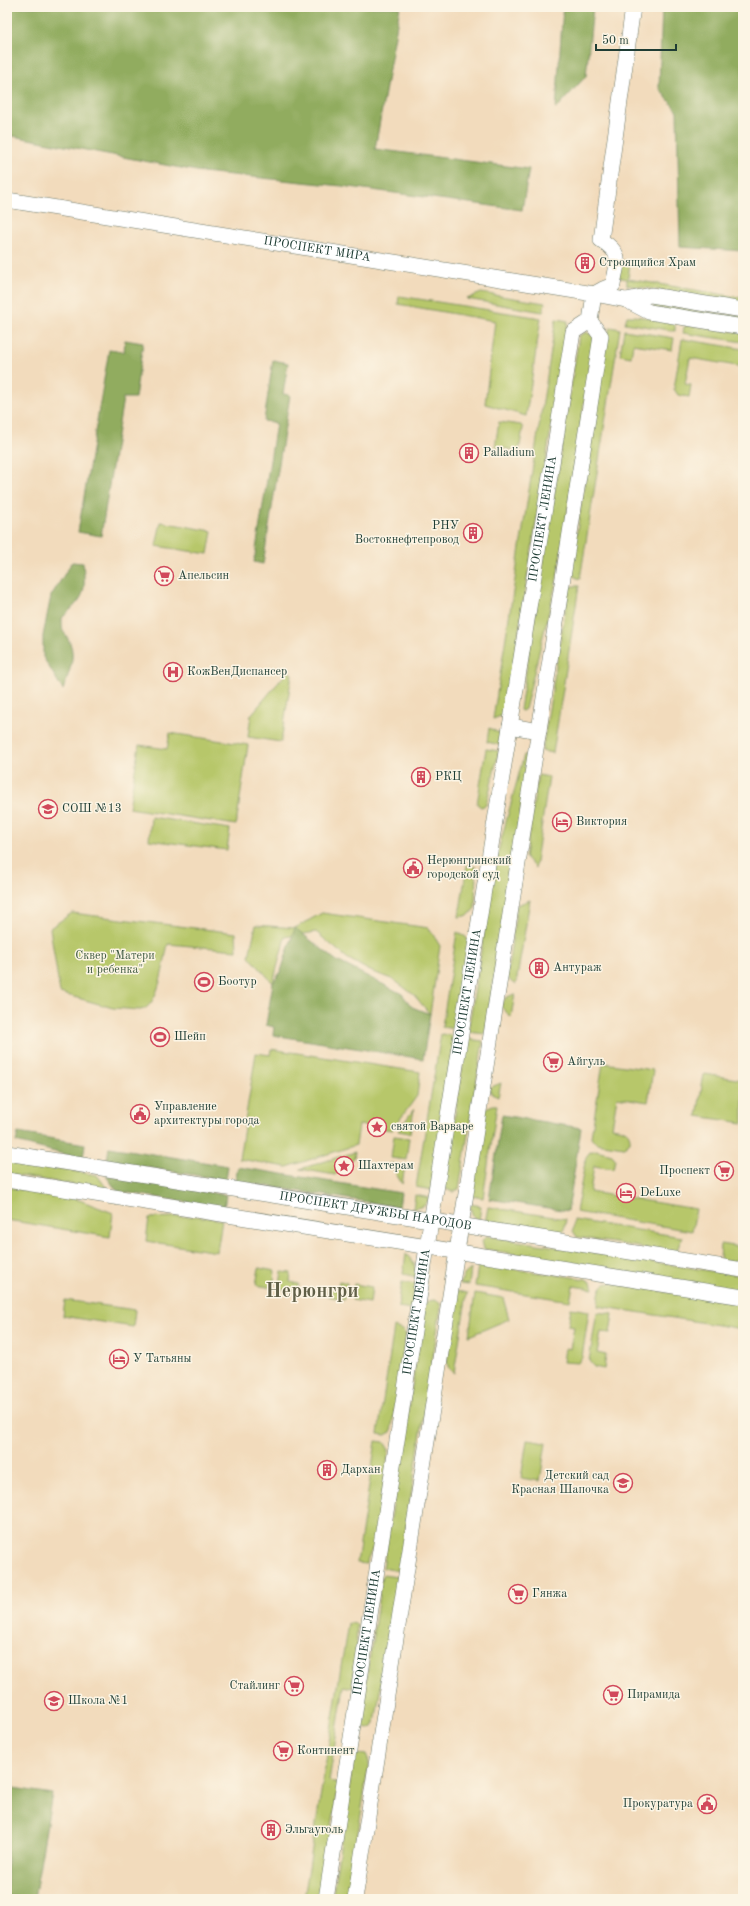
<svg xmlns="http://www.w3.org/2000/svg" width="750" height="1906" font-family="'Old Standard TT',serif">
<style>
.green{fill:#b7c76a;stroke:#6b824f}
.forest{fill:#91ac5e;stroke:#587449}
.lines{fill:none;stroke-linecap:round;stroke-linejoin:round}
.minor-casing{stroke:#697464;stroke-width:16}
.minor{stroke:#fff;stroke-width:15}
.labels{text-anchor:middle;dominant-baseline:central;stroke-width:3;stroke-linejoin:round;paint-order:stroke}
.street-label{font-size:12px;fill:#1f3d34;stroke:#fcf5e5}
.poi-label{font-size:12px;fill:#1f3d34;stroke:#fcf5e5;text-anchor:start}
.park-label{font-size:12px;fill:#3d593f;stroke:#fcf5e5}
.town-label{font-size:20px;font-weight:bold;fill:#605f47;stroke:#fcf5e5}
</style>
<rect width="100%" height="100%" fill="#fcf5e5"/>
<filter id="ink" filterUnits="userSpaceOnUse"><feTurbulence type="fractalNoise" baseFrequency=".025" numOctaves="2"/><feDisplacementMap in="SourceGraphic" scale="8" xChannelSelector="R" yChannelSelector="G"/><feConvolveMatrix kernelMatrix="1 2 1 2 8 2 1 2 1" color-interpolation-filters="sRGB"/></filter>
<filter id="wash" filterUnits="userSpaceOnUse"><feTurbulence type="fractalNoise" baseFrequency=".012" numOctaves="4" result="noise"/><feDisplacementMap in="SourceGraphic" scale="16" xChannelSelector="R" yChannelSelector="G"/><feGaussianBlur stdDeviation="0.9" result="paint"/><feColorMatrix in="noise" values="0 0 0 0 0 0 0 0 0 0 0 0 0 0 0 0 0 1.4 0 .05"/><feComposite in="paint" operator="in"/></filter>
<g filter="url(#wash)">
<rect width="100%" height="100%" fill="#f2dbbc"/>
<!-- green -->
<path class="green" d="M619,260L630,262L628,279L743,298V304L627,285V279L616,277Z
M481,293L545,303L543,312L467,299Z
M399,296L541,318L526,416L485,404L495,321L398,304Z
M654,304L743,317V322L654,308Z
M627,316H635L671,321L675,325V331L625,323Z
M556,319L568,321L507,706L501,716L493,719Z
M688,325L743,333V342L683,333L684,327Z
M611,327L620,329L580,579L575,577L571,571L607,335Z
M624,330L674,338L672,350L633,344L631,357L620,355Z
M586,332L592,335L594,338L557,579L525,709L522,711L520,710L579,336Z
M682,339L743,349V367L690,358L685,384L691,385L689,397L678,395L674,389Z
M499,422L521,425L523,428L519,451L495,447Z
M161,522L212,531L208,554L156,546Z
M573,586H579L553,753L542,751L569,588Z
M288,671L292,674L281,742L248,737L251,715Z
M489,728L499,733L500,745L487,742Z
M170,733L248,745L236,825L129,808L139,745L167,749Z
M486,749L499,751L486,805L481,807L477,804Z
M524,755L529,756L485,1034L468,1032L496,859Z
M538,775L549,777L535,868L525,857Z
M151,817L230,829L227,850L149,840Z
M467,865L476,867L475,908L469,915L459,917Z
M530,900L516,984C511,983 509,980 507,975L517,905Z
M72,913L236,933L237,950L168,944C164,960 159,1009 140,1010L113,1008L60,993L50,928Z
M322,913L429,928L440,946L430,1014L414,995L394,980L368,970L347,958L316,932L285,937L273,983L249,956L256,925L295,928Z
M457,932L466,937L469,943L455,1029L442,1027Z
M515,994L511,1017L501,1007C502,999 508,996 515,994Z
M441,1034L455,1036L431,1190L416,1187Z
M467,1039L483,1041L459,1189L453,1192L446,1189L444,1183Z
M271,1049L420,1072L417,1096L392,1130L359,1125L356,1145L287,1167L239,1159L256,1053L270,1055Z
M603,1063L653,1070L648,1102L617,1097L612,1127C622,1129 631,1129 630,1142L624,1147L596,1143L591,1137Z
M704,1074L743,1080V1123L697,1116Z
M501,1083L498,1097L492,1094L489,1088Z
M493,1105H497L483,1198L471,1196L486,1108Z
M414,1109L410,1133L398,1131Z
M394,1136L409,1138L406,1160L391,1158Z
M596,1150L612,1154L615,1159L613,1169L594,1166L590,1192L696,1209L692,1231L576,1212L586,1157L590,1152Z
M355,1152L354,1158L335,1175L300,1169Z
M7,1160L97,1175L108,1190L7,1174Z
M390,1163L405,1166L402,1184Z
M7,1187L74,1198L113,1213L110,1237L7,1220Z
M415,1195L430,1198L424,1206L413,1209Z
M470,1204L481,1206L479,1221L472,1214Z
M488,1207L566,1219C565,1226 565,1232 558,1234L485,1223Z
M196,1216L222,1220L217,1252L146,1241L149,1218Z
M574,1220L682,1237L676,1253L577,1237L573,1231Z
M486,1236L743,1276V1291L484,1249L482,1241Z
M721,1244L740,1247L737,1259L732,1262L720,1260Z
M406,1254L414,1263L417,1277L403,1274Z
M483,1265L586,1279L591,1282L593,1289L573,1286L570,1301L475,1286L478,1266Z
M259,1268L275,1271L273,1288L256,1285Z
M471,1269L469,1285L459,1284L465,1274Z
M282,1272L291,1273L290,1282L299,1284L298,1292L279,1289Z
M339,1281L347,1283L344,1299L327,1296L328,1289L337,1290Z
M402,1282L416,1284L412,1309L398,1307Z
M609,1283L743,1304V1329L598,1306C599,1297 598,1284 609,1283Z
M354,1284L372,1287L370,1303L352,1300Z
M457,1291L467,1293L454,1373L449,1369L447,1363Z
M475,1293L503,1298L509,1319L469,1336Z
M65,1300L135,1310L133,1327L63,1316Z
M434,1300L439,1302L441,1307L399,1571L383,1568L425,1304L428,1301Z
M571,1308L589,1311L582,1357L578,1363L563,1362L565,1348L570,1349L574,1327L568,1326Z
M597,1312L613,1314L610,1333L601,1332L597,1353L606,1355L604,1369L594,1367L589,1361Z
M394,1327L402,1330L406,1334L391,1432L385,1435L378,1434Z
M527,1440L546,1443L540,1481L521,1478Z
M376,1441L384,1442L389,1450L375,1542L366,1564L357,1563Z
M382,1575L398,1577L375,1723L373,1727L368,1729L363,1728L360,1723Z
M348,1623L357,1624L356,1661L352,1688L344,1686L329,1781L339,1783L320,1899H304Z
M358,1754L366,1755L369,1762L348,1899H332L354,1757Z"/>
<!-- forest -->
<path class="forest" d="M7,7H400L375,149L529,169L522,210L342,186L202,172L7,135Z
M563,7H593L586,76L556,109Z
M662,7H743V251L680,247L677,111L659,88Z
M125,340L143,343L135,398H123L101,536L78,532L109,350L124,352Z
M273,360L288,363L283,394L290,395L263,564L254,562L276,423L264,421Z
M72,562L83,563C86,595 85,596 62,618C62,636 63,628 69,641C77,657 68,674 63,690L43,657V636L51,596Z
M295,928L337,961L402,994L412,1007L430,1014L423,1059L273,1035L274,1027L266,1025L273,983L281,971Z
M502,1115L581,1128L568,1211L489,1199Z
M18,1133L85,1144L83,1158L63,1154L16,1142Z
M109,1147L228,1166L226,1180L107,1161Z
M238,1167L401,1193L399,1207L235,1181Z
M106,1176L226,1195L224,1208L117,1191Z
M7,1787L52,1794L34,1899L7,1896Z"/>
</g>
<g filter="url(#ink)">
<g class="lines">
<defs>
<g id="minor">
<path id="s1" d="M7,200L594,294L626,300L649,312L743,327"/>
<path d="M594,294L603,289L613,285C617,261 624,255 601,240L633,7"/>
<path d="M626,300L651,295L743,310"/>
<path d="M510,726L539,731"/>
<path id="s2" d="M7,1153L743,1270"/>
<path d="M7,1180L743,1297"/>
<path id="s3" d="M326,1899L427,1247L573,332L590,321"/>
<path d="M355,1899L601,336L590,321L594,294"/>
</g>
</defs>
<!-- minor casing -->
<use href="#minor" class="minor-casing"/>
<!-- minor -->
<use href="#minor" class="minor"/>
</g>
</g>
<!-- icons -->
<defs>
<symbol id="building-ring" viewBox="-11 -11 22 22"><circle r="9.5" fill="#fcf5e5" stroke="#d1495b" stroke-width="1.5"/><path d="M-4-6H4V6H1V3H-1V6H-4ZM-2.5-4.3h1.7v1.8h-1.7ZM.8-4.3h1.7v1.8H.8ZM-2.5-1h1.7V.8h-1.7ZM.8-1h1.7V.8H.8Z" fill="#d1495b"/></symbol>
<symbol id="supermarket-ring" viewBox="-11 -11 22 22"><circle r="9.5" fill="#fcf5e5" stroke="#d1495b" stroke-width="1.5"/><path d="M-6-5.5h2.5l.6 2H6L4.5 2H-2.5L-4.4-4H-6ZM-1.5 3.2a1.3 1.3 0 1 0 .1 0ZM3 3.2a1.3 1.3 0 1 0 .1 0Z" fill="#d1495b"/></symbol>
<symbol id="hospital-ring" viewBox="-11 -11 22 22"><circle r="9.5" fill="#fcf5e5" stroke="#d1495b" stroke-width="1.5"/><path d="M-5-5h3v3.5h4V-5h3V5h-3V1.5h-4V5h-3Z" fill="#d1495b"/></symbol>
<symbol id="school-ring" viewBox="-11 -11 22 22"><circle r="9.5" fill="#fcf5e5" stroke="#d1495b" stroke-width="1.5"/><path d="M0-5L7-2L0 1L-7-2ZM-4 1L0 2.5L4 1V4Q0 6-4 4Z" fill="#d1495b"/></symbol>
<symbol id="hotel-ring" viewBox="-11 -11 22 22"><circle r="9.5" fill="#fcf5e5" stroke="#d1495b" stroke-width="1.5"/><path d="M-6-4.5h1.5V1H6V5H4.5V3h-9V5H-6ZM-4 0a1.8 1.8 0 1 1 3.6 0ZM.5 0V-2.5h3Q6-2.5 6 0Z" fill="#d1495b"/></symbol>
<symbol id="civic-ring" viewBox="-11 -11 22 22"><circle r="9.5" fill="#fcf5e5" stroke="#d1495b" stroke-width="1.5"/><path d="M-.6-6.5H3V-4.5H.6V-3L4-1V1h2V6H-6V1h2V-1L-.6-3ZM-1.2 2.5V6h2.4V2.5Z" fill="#d1495b"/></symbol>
<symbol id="stadium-ring" viewBox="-11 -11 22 22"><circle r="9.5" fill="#fcf5e5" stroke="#d1495b" stroke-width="1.5"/><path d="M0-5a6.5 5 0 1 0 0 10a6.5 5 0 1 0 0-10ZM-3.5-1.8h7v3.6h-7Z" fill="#d1495b"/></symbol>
<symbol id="sight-ring" viewBox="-11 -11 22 22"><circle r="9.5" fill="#fcf5e5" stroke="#d1495b" stroke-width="1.5"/><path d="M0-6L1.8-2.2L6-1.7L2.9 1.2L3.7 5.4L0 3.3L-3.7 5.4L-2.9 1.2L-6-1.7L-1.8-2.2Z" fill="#d1495b"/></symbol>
</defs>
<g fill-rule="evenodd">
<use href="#building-ring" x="574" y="252" width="22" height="22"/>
<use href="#building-ring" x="458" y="442" width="22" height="22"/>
<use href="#building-ring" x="462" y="522" width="22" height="22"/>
<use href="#supermarket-ring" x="153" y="565" width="22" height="22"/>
<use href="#hospital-ring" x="162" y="661" width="22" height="22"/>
<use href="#building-ring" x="410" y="766" width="22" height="22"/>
<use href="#school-ring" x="37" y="798" width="22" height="22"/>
<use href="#hotel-ring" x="551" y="811" width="22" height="22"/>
<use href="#civic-ring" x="402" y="857" width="22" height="22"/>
<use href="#building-ring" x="528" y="957" width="22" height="22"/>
<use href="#stadium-ring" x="193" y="971" width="22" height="22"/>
<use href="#stadium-ring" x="149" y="1026" width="22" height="22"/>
<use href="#supermarket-ring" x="542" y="1051" width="22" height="22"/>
<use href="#civic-ring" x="129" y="1103" width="22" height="22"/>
<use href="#sight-ring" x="366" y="1116" width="22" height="22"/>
<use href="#sight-ring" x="333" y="1155" width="22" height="22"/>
<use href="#supermarket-ring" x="713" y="1160" width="22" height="22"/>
<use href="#hotel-ring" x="615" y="1182" width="22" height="22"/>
<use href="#hotel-ring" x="108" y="1348" width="22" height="22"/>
<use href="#building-ring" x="316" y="1459" width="22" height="22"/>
<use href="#school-ring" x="612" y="1472" width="22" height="22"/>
<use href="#supermarket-ring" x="507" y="1583" width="22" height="22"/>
<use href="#supermarket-ring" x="283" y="1675" width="22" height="22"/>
<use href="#supermarket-ring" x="602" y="1684" width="22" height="22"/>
<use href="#school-ring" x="43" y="1690" width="22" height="22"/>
<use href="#supermarket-ring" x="272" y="1740" width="22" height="22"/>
<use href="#civic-ring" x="696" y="1793" width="22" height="22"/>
<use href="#building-ring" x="260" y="1819" width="22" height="22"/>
</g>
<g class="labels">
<!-- street labels -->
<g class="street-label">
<text stroke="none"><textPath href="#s1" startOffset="314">ПРОСПЕКТ МИРА</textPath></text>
<text stroke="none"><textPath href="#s3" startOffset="1397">ПРОСПЕКТ ЛЕНИНА</textPath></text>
<text stroke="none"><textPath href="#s3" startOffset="918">ПРОСПЕКТ ЛЕНИНА</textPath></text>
<text stroke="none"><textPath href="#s2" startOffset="373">ПРОСПЕКТ ДРУЖБЫ НАРОДОВ</textPath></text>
<text stroke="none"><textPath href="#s3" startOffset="594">ПРОСПЕКТ ЛЕНИНА</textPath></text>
<text stroke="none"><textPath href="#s3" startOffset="270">ПРОСПЕКТ ЛЕНИНА</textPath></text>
</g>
<!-- poi labels -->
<g class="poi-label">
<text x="599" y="263">Строящийся Храм</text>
<text x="483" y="453">Palladium</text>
<text x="459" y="526" text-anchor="end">РНУ<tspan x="459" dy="14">Востокнефтепровод</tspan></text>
<text x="178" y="576">Апельсин</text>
<text x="187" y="672">КожВенДиспансер</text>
<text x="435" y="777">РКЦ</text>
<text x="62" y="809">СОШ №13</text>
<text x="576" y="822">Виктория</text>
<text x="427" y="861">Нерюнгринский<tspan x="427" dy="14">городской суд</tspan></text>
<text x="553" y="968">Антураж</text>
<text x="218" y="982">Боотур</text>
<text x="174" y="1037">Шейп</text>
<text x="567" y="1062">Айгуль</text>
<text x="154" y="1107">Управление<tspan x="154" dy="14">архитектуры города</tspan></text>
<text x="391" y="1127">святой Варваре</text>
<text x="358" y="1166">Шахтерам</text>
<text x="710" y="1171" text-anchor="end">Проспект</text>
<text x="640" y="1193">DeLuxe</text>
<text x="133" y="1359">У Татьяны</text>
<text x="341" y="1470">Дархан</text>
<text x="609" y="1476" text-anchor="end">Детский сад<tspan x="609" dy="14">Красная Шапочка</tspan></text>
<text x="532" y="1594">Гянжа</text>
<text x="280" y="1686" text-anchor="end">Стайлинг</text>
<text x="627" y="1695">Пирамида</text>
<text x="68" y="1701">Школа №1</text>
<text x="297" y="1751">Континент</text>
<text x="693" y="1804" text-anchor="end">Прокуратура</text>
<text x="285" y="1830">Эльгауголь</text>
</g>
<!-- park labels -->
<g class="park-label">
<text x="115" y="956">Сквер "Матери<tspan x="115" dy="14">и ребенка"</tspan></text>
</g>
<!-- town labels -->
<g class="town-label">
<text x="312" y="1292">Нерюнгри</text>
</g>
</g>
<!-- margin -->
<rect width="750" height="1906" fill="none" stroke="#fcf5e5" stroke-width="24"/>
<!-- scale -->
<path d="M596 44v6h80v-6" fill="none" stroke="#1f3d34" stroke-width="2"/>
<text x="602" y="44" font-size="12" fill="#1f3d34" stroke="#fcf5e5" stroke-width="3" paint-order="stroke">50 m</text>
</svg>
